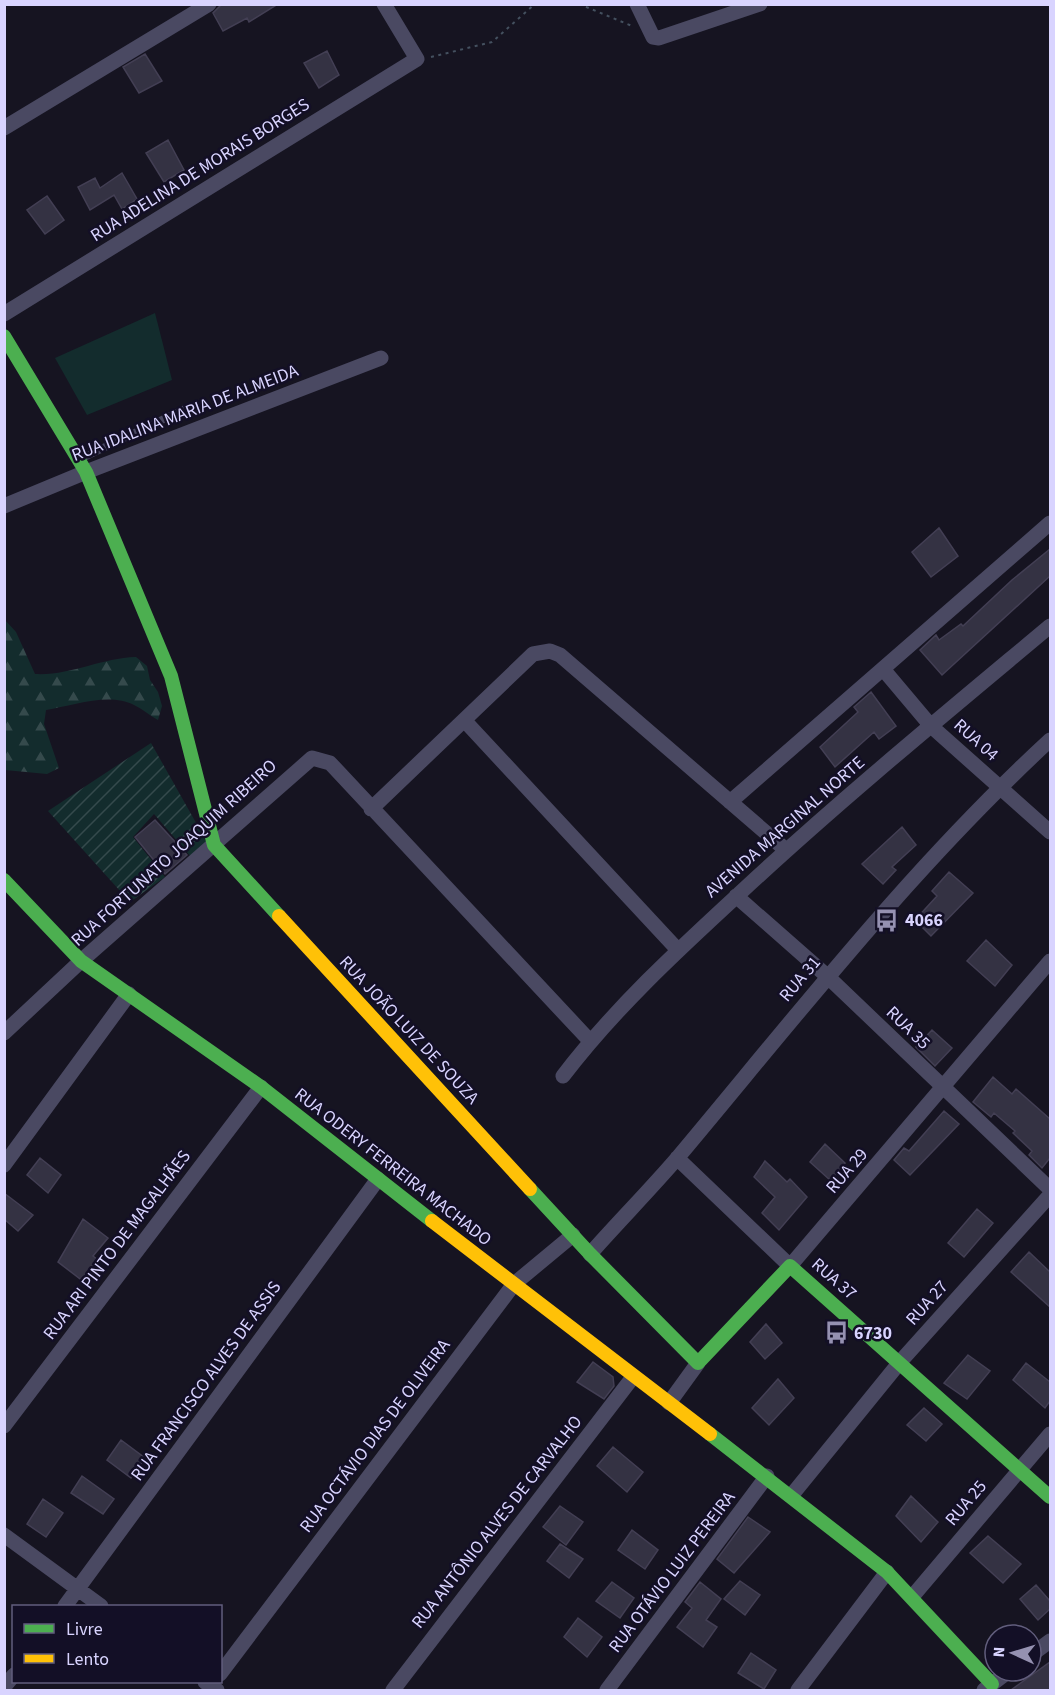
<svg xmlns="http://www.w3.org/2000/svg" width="1055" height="1695" font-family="'Source Sans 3',sans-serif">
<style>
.forest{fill:url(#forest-firs)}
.park{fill:#132c2d}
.garden{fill:url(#garden-furrows)}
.building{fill:#343243;stroke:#433f54;stroke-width:1.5}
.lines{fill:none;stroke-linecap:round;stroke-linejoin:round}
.path{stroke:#44505f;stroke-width:2;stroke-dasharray:3 4.5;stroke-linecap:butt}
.lane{stroke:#4a4962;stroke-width:8}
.street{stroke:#4a4962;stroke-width:15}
.fast{stroke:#4caf50;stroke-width:14}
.slow{stroke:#ffc107;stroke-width:14}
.labels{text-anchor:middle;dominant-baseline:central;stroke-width:5;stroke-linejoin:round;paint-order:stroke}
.street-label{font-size:18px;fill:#d9d4ff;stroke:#130f26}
.poi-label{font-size:18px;font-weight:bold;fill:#d9d4ff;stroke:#130f26;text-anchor:start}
</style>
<defs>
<pattern id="forest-firs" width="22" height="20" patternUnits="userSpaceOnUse" patternTransform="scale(1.5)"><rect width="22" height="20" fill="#132c2d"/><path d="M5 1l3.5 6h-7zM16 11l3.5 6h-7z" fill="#354a4c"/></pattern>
<pattern id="garden-furrows" width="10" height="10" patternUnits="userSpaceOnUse" patternTransform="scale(1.5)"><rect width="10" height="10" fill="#132c2d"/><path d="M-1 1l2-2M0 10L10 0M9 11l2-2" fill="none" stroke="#354a4c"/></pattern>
</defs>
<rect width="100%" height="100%" fill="#161421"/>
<!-- forest -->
<path class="forest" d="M5,620L16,632L35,674C70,676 101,658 136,657L147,666L150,680L158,692L162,706L158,720C150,716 143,709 134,705C109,692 72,706 46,710L44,724L59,768L47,774L5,770Z"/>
<!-- park -->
<path class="park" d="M155,313L172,380L87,415L55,358Z"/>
<!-- garden -->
<path class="garden" d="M151,743L208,844L192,858L154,814L133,837L165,877L130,902L48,811Z"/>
<!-- building -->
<path class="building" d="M222,4H278L249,22L247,18L223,31L213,13Z
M327,51L339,75L319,88L304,63Z
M145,54L162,81L139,93L123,67Z
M168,140L184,170L164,182L146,153Z
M122,173L137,199L122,209L114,195L90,210L78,187L95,178L100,188Z
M47,196L64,220L45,234L27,210Z
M939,528L958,556L931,577L912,552Z
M1050,549V576L942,675L920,650L936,635L939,640L961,624L963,626L1012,580Z
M871,692L896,726L879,739L874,732L835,767L820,747L858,712L854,707Z
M155,820L187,855L165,874L135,837Z
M902,827L916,845L892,867L896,870L883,884L862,864Z
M949,872L973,893L931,936L915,920L937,896L932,891Z
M986,940L1012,965L995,986L967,961Z
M932,1030L952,1048L935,1066L916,1047Z
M993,1077L1012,1094L1016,1089L1050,1119V1158L1042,1168L1029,1155L1032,1151L1013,1133L1015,1131L994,1113L991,1117L973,1102Z
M944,1111L959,1124L910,1175L894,1160L904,1148L909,1151Z
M825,1144L845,1163L831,1181L810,1162Z
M40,1158L61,1175L48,1193L27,1175Z
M765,1161L787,1182L790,1179L807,1197L779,1230L762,1213L775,1197L754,1177Z
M4,1193L33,1215L18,1231L4,1219Z
M977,1209L993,1223L964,1257L948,1243Z
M83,1219L108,1238L93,1256L99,1261L84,1282L58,1262Z
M1029,1252L1050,1272V1307L1011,1272Z
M766,1324L782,1343L765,1359L750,1342Z
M968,1355L990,1371L967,1399L944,1383Z
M593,1362L613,1377L614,1386L604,1399L577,1382Z
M1026,1363L1050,1382V1401L1045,1408L1013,1380Z
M778,1379L794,1398L769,1425L752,1408Z
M924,1408L942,1424L926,1441L907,1425Z
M121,1440L145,1458L131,1478L107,1460Z
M613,1447L643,1472L627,1492L597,1466Z
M82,1476L114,1499L103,1514L71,1493Z
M911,1496L938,1522L921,1542L896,1516Z
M43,1499L63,1513L46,1537L27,1524Z
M560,1506L583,1522L566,1545L543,1527Z
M748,1517L770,1532L734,1573L717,1559Z
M632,1530L658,1550L645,1569L618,1550Z
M988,1536L1021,1564L1003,1583L970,1553Z
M560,1544L583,1559L569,1578L547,1561Z
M740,1581L760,1595L745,1615L724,1599Z
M612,1582L634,1598L620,1618L596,1601Z
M700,1582L721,1599L706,1620L717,1627L703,1647L677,1627L692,1608L685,1602Z
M1036,1585L1050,1601V1609L1038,1620L1020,1599Z
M578,1618L602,1637L587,1657L564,1637Z
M751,1653L776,1670L764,1689L738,1673Z
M1050,1662V1690H1011Z"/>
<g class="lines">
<!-- path -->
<path class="path" d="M579,4L632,26
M431,57L492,42L535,4"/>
<!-- lane -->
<path class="lane" d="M80,459L187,408"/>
<!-- street -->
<path class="street" d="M637,4L653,37L659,38L760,4
M4,128L209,4
M4,314L417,59L384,4
M4,506L86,472L381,358
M883,669L931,726L1050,832
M464,720L677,949
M730,802L1050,523
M371,809L533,654L550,651L560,655L786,850
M736,896L827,976L1050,1189
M4,1033L81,961L312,758L330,763L590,1041
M563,1076C615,1008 677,951 740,893C840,800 946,713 1050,626
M677,1158L790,1266L1050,961
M4,1165L129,994
M590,1254C619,1221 650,1190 679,1156C798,1014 913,866 1050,740
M669,1403L698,1363
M4,1426L261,1087
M791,1496L900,1362L1050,1195
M4,1535L101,1606
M912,1597L1050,1434
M65,1606L378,1179
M1031,1655L1050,1641
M220,1674L514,1284L573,1235
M205,1682L217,1690
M4,1687L14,1675
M393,1690L633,1377
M607,1690L767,1476
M798,1690L887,1572
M984,1690L1009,1671"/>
<!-- fast -->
<path class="fast" d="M4,336L86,472L171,676L214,845L279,916
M4,880L81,961L261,1087L432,1221
M530,1189L590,1254L698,1363L790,1266L1050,1497
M710,1434L887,1572L992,1684"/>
<!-- slow -->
<path class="slow" d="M279,916L530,1189
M432,1221L710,1434"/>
</g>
<!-- icons -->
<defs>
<symbol id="bus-bare" viewBox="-9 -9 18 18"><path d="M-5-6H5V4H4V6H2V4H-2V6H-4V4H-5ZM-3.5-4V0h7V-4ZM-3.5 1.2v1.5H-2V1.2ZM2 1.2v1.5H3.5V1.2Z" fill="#9591b1" stroke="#130f26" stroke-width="2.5" paint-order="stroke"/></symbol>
</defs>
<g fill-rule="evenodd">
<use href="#bus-bare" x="870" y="904" width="33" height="33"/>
<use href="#bus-bare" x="820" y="1316" width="33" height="33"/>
</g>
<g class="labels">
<!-- street labels -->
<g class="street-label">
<text transform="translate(200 170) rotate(-32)">RUA ADELINA DE MORAIS BORGES</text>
<text transform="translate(185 413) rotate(-21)">RUA IDALINA MARIA DE ALMEIDA</text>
<text transform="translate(976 740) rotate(42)">RUA 04</text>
<text transform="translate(785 827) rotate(-41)">AVENIDA MARGINAL NORTE</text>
<text transform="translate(174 853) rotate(-42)">RUA FORTUNATO JOAQUIM RIBEIRO</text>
<text transform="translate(800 979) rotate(-50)">RUA 31</text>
<text transform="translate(908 1028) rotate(44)">RUA 35</text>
<text transform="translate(409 1030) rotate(47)">RUA JOÃO LUIZ DE SOUZA</text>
<text transform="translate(393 1167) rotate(38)">RUA ODERY FERREIRA MACHADO</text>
<text transform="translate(847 1171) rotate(-49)">RUA 29</text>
<text transform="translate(117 1245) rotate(-53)">RUA ARI PINTO DE MAGALHÃES</text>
<text transform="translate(834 1279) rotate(41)">RUA 37</text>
<text transform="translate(927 1303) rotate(-48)">RUA 27</text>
<text transform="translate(206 1381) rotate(-54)">RUA FRANCISCO ALVES DE ASSIS</text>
<text transform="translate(375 1436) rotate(-53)">RUA OCTÁVIO DIAS DE OLIVEIRA</text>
<text transform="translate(966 1503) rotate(-50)">RUA 25</text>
<text transform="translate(497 1522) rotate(-52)">RUA ANTÔNIO ALVES DE CARVALHO</text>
<text transform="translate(672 1572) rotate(-53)">RUA OTÁVIO LUIZ PEREIRA</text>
</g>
<!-- poi labels -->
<g class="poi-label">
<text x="905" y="920">4066</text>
<text x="854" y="1333">6730</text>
</g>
</g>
<!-- border -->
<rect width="1055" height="1695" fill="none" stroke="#d9d4ff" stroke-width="12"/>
<!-- legend -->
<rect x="12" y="1605" width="210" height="78" fill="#130f26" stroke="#625e7d" stroke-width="1.5"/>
<rect x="24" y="1624" width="30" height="9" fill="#4caf50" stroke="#625e7d" stroke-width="1.5"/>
<text x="66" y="1635" font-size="18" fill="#d9d4ff">Livre</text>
<rect x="24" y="1654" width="30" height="9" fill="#ffc107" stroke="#625e7d" stroke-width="1.5"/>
<text x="66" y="1665" font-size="18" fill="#d9d4ff">Lento</text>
<!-- north arrow -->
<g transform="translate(1013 1653) rotate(274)"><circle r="28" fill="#130f26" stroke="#625e7d" stroke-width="1.5"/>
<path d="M0-4.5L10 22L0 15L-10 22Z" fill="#9591b1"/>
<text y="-9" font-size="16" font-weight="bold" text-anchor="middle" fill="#d9d4ff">N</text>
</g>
</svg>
